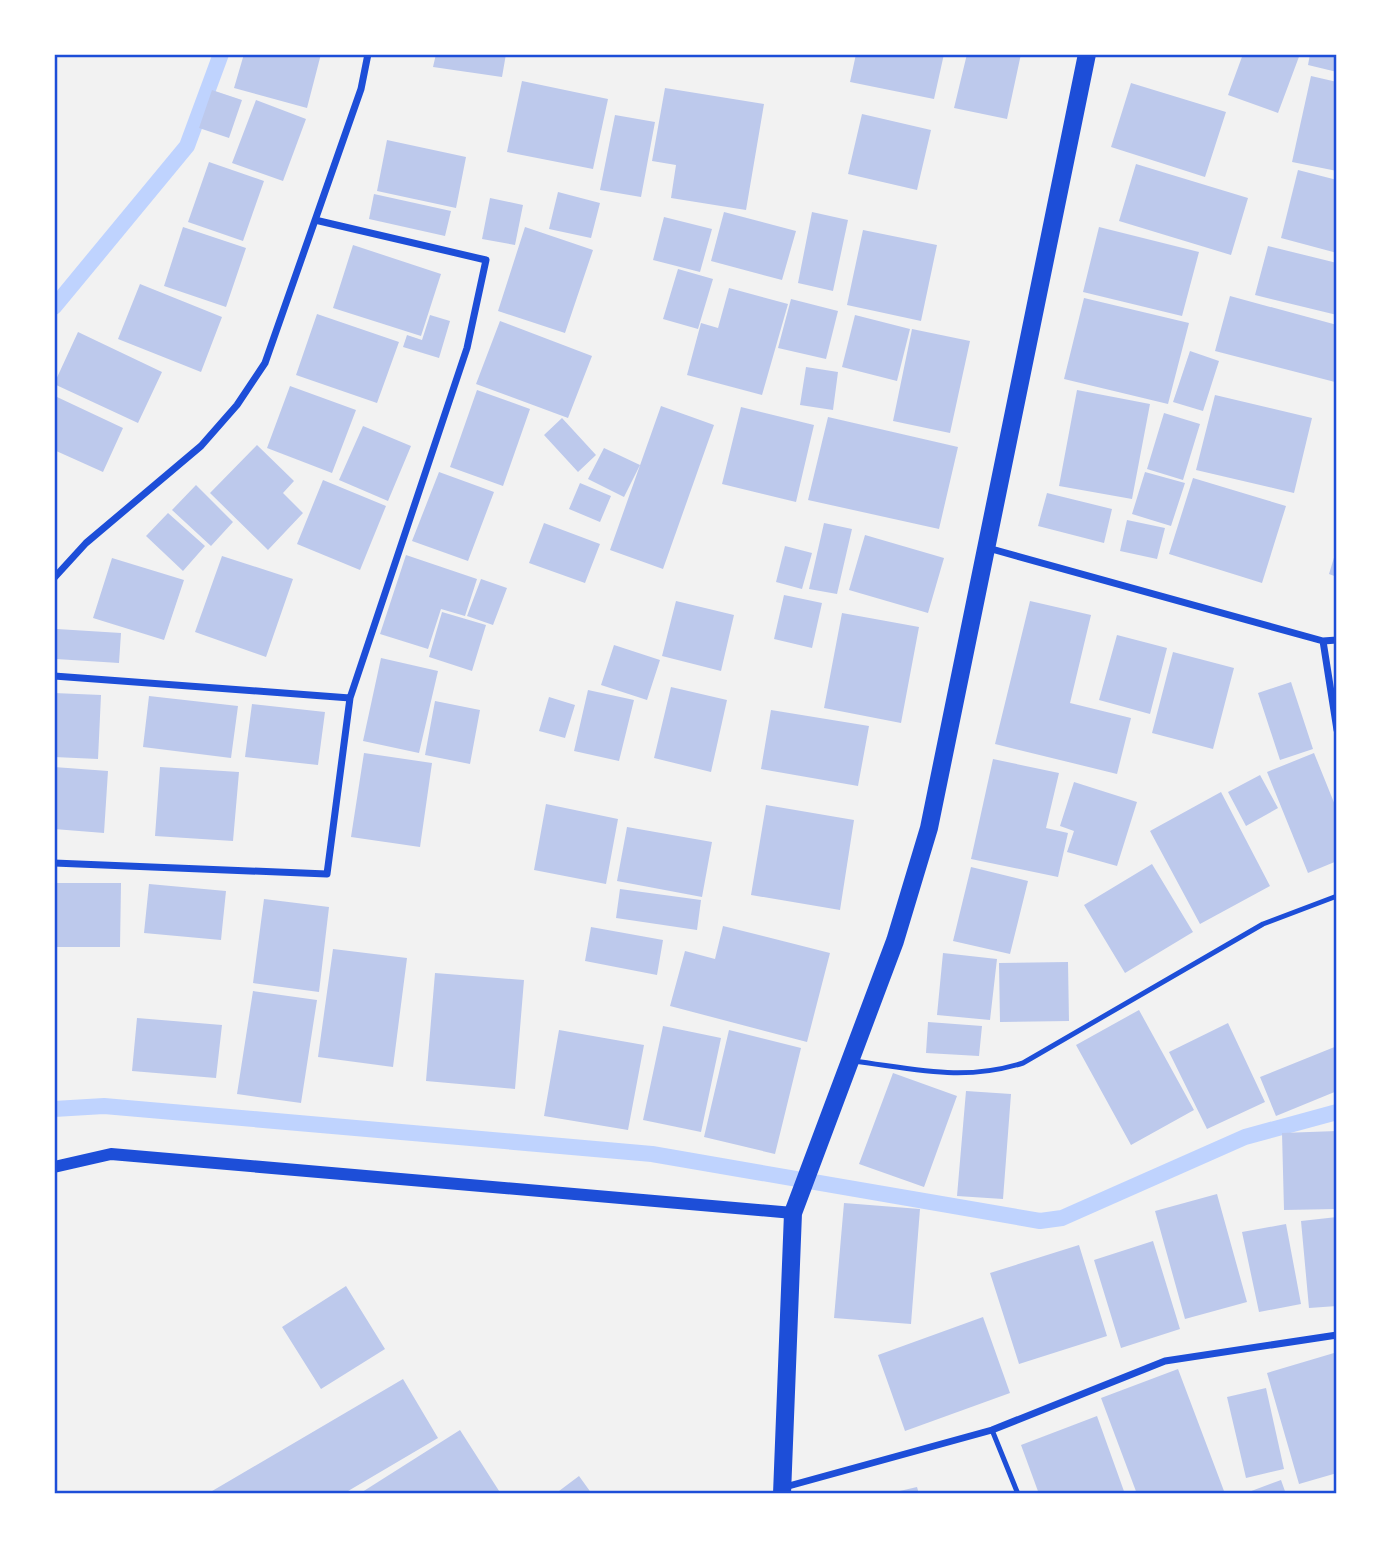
<svg xmlns="http://www.w3.org/2000/svg" width="1391" height="1548" font-family="Figtree,sans-serif">
<style>
.lines{fill:none;stroke-linecap:round;stroke-linejoin:round}
.stream{stroke:#bfd3fe;stroke-width:16}
.building{fill:#bdc9ec}
.service{stroke:#1d4ed8;stroke-width:5}
.minor{stroke:#1d4ed8;stroke-width:7}
.tertiary{stroke:#1d4ed8;stroke-width:12}
.primary{stroke:#1d4ed8;stroke-width:18}
.neatline{fill:none;stroke:#1d4ed8;stroke-width:2.5}
</style>
<rect width="100%" height="100%" fill="#f2f2f2"/>
<g class="lines">
<!-- stream -->
<path class="stream" d="M54,307L187,146L221,54
M54,1109L104,1106L652,1154L1040,1221L1062,1218L1245,1137L1337,1112"/>
</g>
<!-- building -->
<path class="building" d="M244,54H321L307,108L234,88Z
M436,54H506L502,77L433,67Z
M856,54H944L934,99L850,82Z
M967,54H1021L1007,119L954,108Z
M1243,54H1300L1278,113L1228,95Z
M1310,54H1337V72L1308,65Z
M1311,76L1337,82V171L1292,162Z
M522,81L608,99L593,169L507,152Z
M1131,83L1226,112L1205,177L1111,147Z
M665,88L764,104L746,210L671,198L676,165L652,161Z
M212,90L242,100L229,138L199,128Z
M256,100L306,119L283,181L232,163Z
M862,114L931,130L917,190L848,174Z
M615,115L655,122L641,197L600,190Z
M387,140L466,157L456,208L377,191Z
M209,162L264,181L243,241L188,222Z
M1136,164L1248,198L1231,255L1119,221Z
M1298,170L1337,180V253L1281,238Z
M558,192L600,203L591,238L549,229Z
M374,194L451,211L445,236L369,219Z
M490,198L523,205L515,245L482,239Z
M724,212L796,231L782,280L711,261Z
M812,212L848,220L833,291L798,283Z
M664,217L712,229L700,272L653,260Z
M183,227L246,248L226,307L164,286Z
M525,227L593,250L565,333L498,311Z
M1099,227L1199,252L1182,316L1083,292Z
M863,230L937,245L921,321L847,305Z
M353,245L441,274L421,336L333,308Z
M1268,246L1337,263V315L1255,295Z
M678,269L713,279L698,329L663,319Z
M140,284L222,317L201,372L118,339Z
M729,288L788,304L762,395L687,375L701,323L718,328Z
M1230,296L1337,325L1335,382L1215,351Z
M1084,298L1189,323L1168,404L1064,379Z
M791,299L838,311L826,359L778,348Z
M317,314L399,342L377,403L296,375Z
M430,315L450,321L439,358L403,347L407,335L422,340Z
M855,315L910,329L897,381L842,367Z
M500,321L592,356L568,418L476,384Z
M912,329L970,341L950,433L893,421Z
M78,332L162,372L138,423L54,384Z
M1190,351L1219,361L1203,411L1173,402Z
M806,367L838,372L833,410L800,405Z
M290,386L356,410L332,473L267,448Z
M477,390L530,409L503,486L450,467Z
M1077,390L1150,404L1132,499L1059,486Z
M1215,395L1312,418L1294,493L1196,470Z
M57,397L123,428L103,472L54,450Z
M661,406L714,425L663,569L610,550Z
M741,407L814,425L796,502L722,484Z
M1164,413L1200,424L1183,480L1147,469Z
M828,417L958,447L939,529L808,500Z
M562,418L596,455L578,472L544,435Z
M363,426L411,446L388,501L339,480Z
M257,445L294,481L283,493L303,513L268,550L210,493Z
M604,448L640,465L624,497L588,479Z
M439,472L494,492L468,561L412,541Z
M1145,472L1185,483L1171,526L1132,514Z
M1193,478L1286,506L1262,583L1169,554Z
M323,480L386,506L360,570L297,544Z
M580,483L611,496L600,522L569,509Z
M196,485L233,522L211,546L172,510Z
M1047,493L1112,509L1104,543L1038,526Z
M168,513L205,546L183,571L146,536Z
M1127,520L1165,528L1157,559L1120,551Z
M544,523L600,544L585,583L529,563Z
M824,523L852,529L837,594L809,589Z
M865,535L944,558L928,613L849,590Z
M785,546L812,553L802,589L776,582Z
M1336,551H1337V577L1329,574Z
M406,555L477,579L465,616L441,609L428,649L380,634Z
M222,556L293,579L266,657L195,632Z
M112,558L184,580L164,640L93,618Z
M481,579L507,588L493,625L467,616Z
M784,595L822,603L812,648L774,639Z
M676,601L734,615L721,671L662,656Z
M1030,601L1091,615L1070,703L1131,718L1117,774L995,744Z
M442,612L486,625L472,671L429,657Z
M842,613L919,627L901,723L824,708Z
M57,629L121,633L119,663L56,659Z
M1117,635L1167,648L1150,714L1099,700Z
M614,645L660,660L647,700L601,685Z
M1173,652L1234,668L1213,749L1152,733Z
M381,658L438,671L419,753L363,741Z
M1291,682L1313,749L1280,760L1258,693Z
M671,687L727,700L711,772L654,758Z
M588,690L634,700L619,761L574,751Z
M54,693L101,695L98,759L54,757Z
M149,696L238,706L231,758L143,747Z
M549,697L575,705L565,738L539,731Z
M435,701L480,710L470,764L425,755Z
M252,704L325,712L318,765L245,757Z
M771,710L869,726L858,786L761,769Z
M364,753L432,763L420,847L351,837Z
M1314,753L1337,810V861L1308,873L1267,772Z
M993,759L1059,773L1046,828L1068,833L1058,877L971,859Z
M54,767L108,771L104,833L54,829Z
M160,767L239,772L233,841L155,836Z
M1260,775L1278,808L1246,826L1228,792Z
M1074,782L1137,802L1117,866L1067,852L1074,831L1060,826Z
M1221,792L1270,886L1200,924L1150,831Z
M546,804L618,819L606,884L534,870Z
M766,805L854,820L840,910L751,895Z
M627,827L712,842L702,897L617,881Z
M1152,864L1193,932L1125,973L1084,905Z
M971,867L1028,881L1010,954L953,941Z
M54,883H121L120,947H54Z
M149,884L226,891L221,940L144,933Z
M620,889L701,900L697,930L616,918Z
M264,899L329,907L319,992L253,983Z
M723,926L830,953L807,1042L670,1006L685,951L715,959Z
M591,927L663,940L657,975L585,961Z
M333,949L407,958L393,1067L318,1057Z
M943,953L997,959L990,1020L937,1015Z
M1068,962L1069,1021L1000,1022L999,963Z
M435,973L524,980L515,1089L426,1081Z
M253,991L317,1000L301,1103L237,1094Z
M1139,1010L1194,1110L1131,1145L1076,1045Z
M137,1018L222,1025L216,1078L132,1071Z
M928,1022L982,1026L979,1056L926,1053Z
M1228,1023L1265,1102L1207,1129L1169,1052Z
M663,1026L721,1038L701,1132L643,1120Z
M559,1030L644,1045L628,1130L544,1116Z
M729,1030L801,1048L775,1154L704,1137Z
M1337,1046V1091L1276,1116L1260,1077Z
M893,1073L957,1096L924,1187L859,1164Z
M966,1091L1011,1094L1003,1199L957,1196Z
M1337,1131V1209L1284,1210L1282,1133Z
M1217,1194L1247,1302L1185,1319L1155,1211Z
M844,1203L920,1209L911,1324L834,1318Z
M1337,1217V1306L1309,1308L1301,1221Z
M1286,1224L1301,1304L1259,1312L1242,1232Z
M1153,1241L1180,1329L1121,1348L1094,1260Z
M1079,1245L1107,1336L1019,1364L990,1273Z
M346,1286L385,1349L321,1389L282,1327Z
M983,1317L1010,1393L905,1431L878,1355Z
M1334,1353L1337,1473L1299,1484L1267,1373Z
M1178,1369L1224,1491L1137,1494L1101,1398Z
M403,1379L438,1438L343,1494H207Z
M1266,1388L1284,1469L1246,1478L1227,1397Z
M1097,1416L1125,1494H1039L1021,1445Z
M460,1430L501,1494H359Z
M579,1476L592,1494H555Z
M1281,1480L1286,1494H1246V1493Z
M917,1487L919,1494H891V1493Z"/>
<g class="lines">
<!-- service -->
<path class="service" d="M853,1061C916,1069 962,1082 1023,1063L1263,924L1337,896
M992,1430L1018,1494"/>
<!-- minor -->
<path class="minor" d="M988,548L1323,641L1337,640
M54,578L86,543L201,446L237,405L265,363L361,89L368,54
M1323,641L1337,730
M54,676L350,698
M54,863L327,874L350,698L467,348L486,260L315,220
M785,1487L992,1430L1165,1361L1337,1335"/>
<!-- tertiary -->
<path class="tertiary" d="M54,1167L111,1154L793,1213"/>
<!-- primary -->
<path class="primary" d="M782,1494L793,1213L895,941L929,828L1087,54"/>
</g>
<!-- border -->
<rect width="1391" height="1548" fill="none" stroke="#ffffff" stroke-width="112"/>
<rect x="56" y="56" width="1279" height="1436" class="neatline"/>
</svg>
